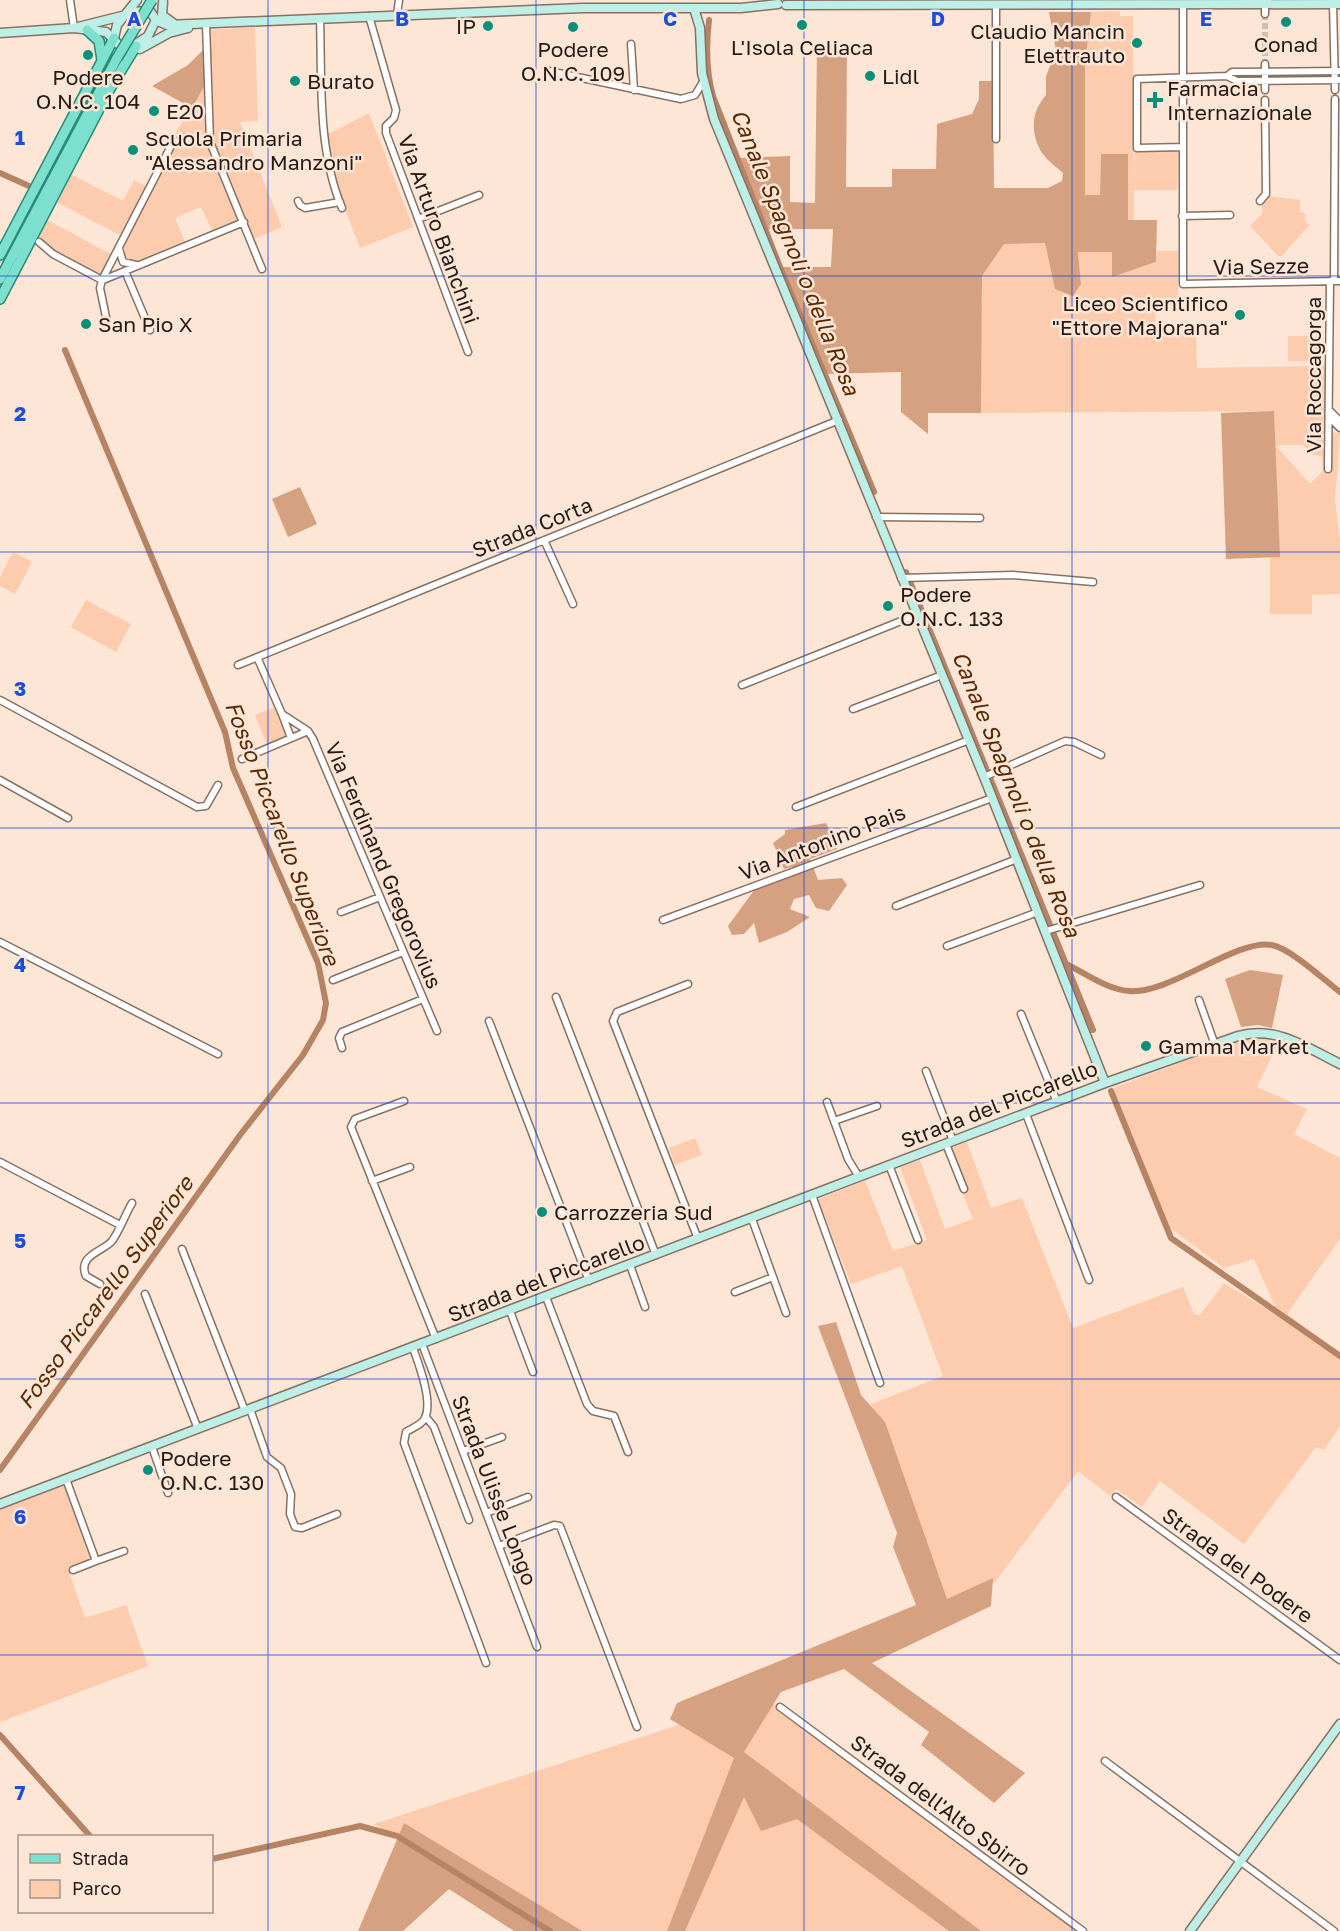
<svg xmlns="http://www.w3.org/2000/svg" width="1340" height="1931" font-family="'Golos Text',sans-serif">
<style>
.green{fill:#fdcbad;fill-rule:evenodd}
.forest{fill:#d6a181}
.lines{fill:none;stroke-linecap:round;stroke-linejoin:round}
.canal{stroke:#b68464;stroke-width:6}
.street-tunnel{stroke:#d2bdb0;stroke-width:6;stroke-dasharray:6 3;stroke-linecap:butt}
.street-casing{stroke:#867164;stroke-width:9}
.secondary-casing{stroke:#867164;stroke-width:11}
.primary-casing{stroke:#268c77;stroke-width:12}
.street{stroke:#fff;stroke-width:6}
.secondary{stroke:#beefe6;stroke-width:8}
.primary{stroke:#7ddfcd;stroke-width:9}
.primary-bridge-casing{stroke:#268c77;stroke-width:12;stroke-linecap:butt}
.primary-bridge{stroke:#7ddfcd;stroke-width:9}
.grid{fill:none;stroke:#1d4ed8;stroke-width:1.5;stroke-opacity:0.55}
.poi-dot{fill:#069079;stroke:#fee6d7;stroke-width:2}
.labels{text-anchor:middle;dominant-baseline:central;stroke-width:5;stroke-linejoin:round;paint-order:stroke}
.poi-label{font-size:21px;fill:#241b16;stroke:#fee6d7;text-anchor:start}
.street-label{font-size:21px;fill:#241b16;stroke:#fee6d7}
.water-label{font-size:22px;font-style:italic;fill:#592901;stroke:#fee6d7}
.grid-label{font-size:20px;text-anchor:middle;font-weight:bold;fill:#1d4ed8;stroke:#fee6d7;stroke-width:5;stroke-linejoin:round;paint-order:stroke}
</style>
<rect width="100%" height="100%" fill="#fee6d7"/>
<!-- green -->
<path class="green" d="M1120,11V16H1133L1134,185L1135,150L1175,151L1178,153L1177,190H1134V220H1128V155L1101,154L1100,196H1085V66L1091,12Z
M255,27L258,121L240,122L282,227L254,239L213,141L210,30Z
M206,83L205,136L175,134Z
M369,113L413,227L360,248L335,184L326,135Z
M185,140L205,145L210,149L239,220L213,232L201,207L175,218L186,244L137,263L126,262L121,254L122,248L176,145Z
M70,174L123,201L134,180L146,186L120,235L56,202Z
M1268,196L1300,200V212L1305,213V221L1309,225L1282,256H1278L1250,226L1262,214V203Z
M47,220L111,254L99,277L56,253L39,236Z
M1045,243L1055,289L1081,284L1078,252H1112V276L1156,263L1157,251H1178V298H1156L1155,333L1196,332L1197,368L1325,366L1326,432L1340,433L1335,501L1340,540V594L1312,595V614H1270V557H1279L1274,411L981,413L982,276L1004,244ZM1279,445H1303L1314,455L1322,456L1323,471L1310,484L1277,447Z
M1288,336H1317V361H1288Z
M13,552L32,562L15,594L0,586V577Z
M86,600L131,624L116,652L71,627Z
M276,707L287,737L267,745L255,715Z
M1249,1037L1280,1040L1257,1087L1307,1109L1294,1134L1340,1158V1239L1287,1314L1340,1353V1426L1324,1450L1316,1447L1244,1544L1160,1481L1142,1507L1116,1489L1110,1496L1078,1471L995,1582L944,1605L871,1404L943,1376L902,1266L851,1284L818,1199L865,1181L893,1251L927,1240L900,1167L920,1160L945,1229L973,1219L946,1150L967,1142L991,1208L1022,1198L1073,1328L1183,1287L1194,1314L1200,1315L1224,1283L1271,1312L1275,1306L1254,1259L1224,1268L1169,1227L1113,1088Z
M695,1138L702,1155L675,1165L669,1148Z
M65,1485L92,1560L68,1569L85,1618L126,1605L148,1666L0,1722V1510Z
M765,1697L1078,1931H558L374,1824Z"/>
<!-- forest -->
<path class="forest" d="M1049,12H1091L1085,66V195H1100L1101,154H1128V220H1157L1156,262L1112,277V252H1078L1081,284L1073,296L1055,289L1045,243L1004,244L982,276L981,413H928V434L901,412V372L825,374L780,267H831L833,229H765L737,158L790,156V202L815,203L817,46L847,45L846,187H892V169H936L937,124L972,114L979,99V81H993L994,188H1048L1062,181L1063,173C1056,167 1047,160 1042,153C1030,133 1031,112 1046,95V76L1056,51Z
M204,49L206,83L192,108L152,86L188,65Z
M1274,411L1280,557L1226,559L1221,413Z
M300,487L317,524L288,537L272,499Z
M826,823L837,849L810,859L818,880L842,878L847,885L829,911L816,908L809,895L794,899L790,909L810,917L787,932L759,943L754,923L744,934L732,935L728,926L755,889L794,873L792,867L784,869L773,843L785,834V830Z
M1250,970L1283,975L1272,1028L1258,1025L1241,1027L1225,979Z
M836,1322L861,1395L885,1422L947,1599L993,1578L991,1606L872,1663L1025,1773L994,1803L921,1745L929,1732L844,1669L781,1692L744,1752L981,1931H949L797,1819L761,1831L744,1797L685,1931H667L734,1758L670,1719L677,1703L916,1605L893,1547L897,1533L818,1326Z
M404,1823L582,1931H514L449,1889L403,1931H358Z"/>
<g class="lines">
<!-- canal -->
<path class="canal" d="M709,20C706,46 706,71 713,96L780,267L874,492
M0,173L29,186
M906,572L1093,1030
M1066,964C1085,973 1108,990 1129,991C1169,995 1237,938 1272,945C1291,949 1323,979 1340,992
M1111,1091L1171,1238L1340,1356
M0,1470L240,1135L303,1055L323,1020L326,1003L318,963L233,768L225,732L65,350
M0,1735L90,1836
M212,1859L360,1826L397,1836L550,1931"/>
<!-- street-tunnel -->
<path class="street-tunnel" d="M1265,14V64"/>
<defs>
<path id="street" d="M70,0L74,28
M1333,4L1335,90
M996,5V139
M1183,5V284L1340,281
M1265,14V4
M397,15L399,0
M369,16L396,110L394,118L386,126V133L468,352
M320,18C322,80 317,149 342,208
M206,24L210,142L262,269
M631,44L634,90
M1265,64V90
M549,71L681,99L695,95L703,82
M1227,76L1232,72L1340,71
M1182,147L1137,148V79L1227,76L1237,81L1340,80
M289,167L329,164
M298,201L300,205L305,208L340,202
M1260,201L1266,194L1265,100
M1182,216L1230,215
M418,219L479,195
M39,242L53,254L102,280L100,288L107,322
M119,249L123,262L136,265
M125,271L150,330
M102,280L172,144L184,138L210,142
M103,280L244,222
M1334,281L1335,99
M1329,410L1340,421
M1329,417L1340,428
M1328,469L1330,281
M876,517L980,518
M544,540L573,604
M901,578L1013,575L1093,582
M257,657L282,714L308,731L313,739L437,1031
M238,665L839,420
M742,685L916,615
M0,700L197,807L206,806L218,785
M853,709L942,675
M282,714L291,738
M242,759L308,731
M984,777L1065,741L1074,742L1101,755
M0,780L68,818
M796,807L969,740
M896,906L1017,859
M341,912L380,897
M663,920L992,798
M1046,931L1200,885
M0,942L218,1054
M947,946L1038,912
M333,980L403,952
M688,984L617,1012L613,1021L698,1239
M556,997L656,1255
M1199,1000L1215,1045
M1021,1014L1057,1102
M489,1021L589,1281
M342,1048L339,1038L342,1032L423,999
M926,1071L953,1141
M404,1101L355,1119L351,1127L436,1339
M827,1102L848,1159L859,1177
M1026,1114L1089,1280
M834,1121L877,1106
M946,1144L964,1189
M0,1162L120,1225
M889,1165L918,1240
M372,1181L410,1167
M812,1195L880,1383
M752,1219L786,1313
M182,1249L245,1411
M630,1265L645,1307
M100,1284L86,1276C77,1255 104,1251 112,1241C120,1230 125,1215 132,1203
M735,1292L773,1277
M145,1294L198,1429
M546,1297L587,1404L593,1411L614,1416L628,1452
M510,1311L533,1372
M422,1344L537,1647
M413,1348C419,1365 433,1401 425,1418C422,1425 412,1428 406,1432L404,1443L486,1663
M250,1409L267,1457L281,1468L291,1494L290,1514L295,1527L302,1528L337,1514
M426,1417L434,1427L469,1520
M152,1447L168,1493
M463,1451L502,1437
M66,1479L96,1561L73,1570
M1116,1497L1340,1660
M486,1513L528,1497
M499,1546L554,1525L560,1526L637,1727
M96,1561L124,1551
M780,1707L1083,1931
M1105,1761L1334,1931"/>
<path id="secondary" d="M163,2L162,15L173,23
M786,5L1340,4
M694,8L700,28L702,73L714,119L984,777L1105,1083
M156,20L167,25L583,8H741L778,4
M74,28L106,32L119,45L131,47L148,36L156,20L150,11L130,12
M0,33L74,28L126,15
M114,38L117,25L137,0
M140,49L169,33L188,28
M0,1504L1105,1083L1238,1036C1275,1025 1308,1048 1340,1064
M1190,1931L1340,1724"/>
<path id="primary" d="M87,30L99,41L102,60
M0,255L114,38
M0,279L117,58
M0,299L108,92L136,46"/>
</defs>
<!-- street casing -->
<use href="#street" class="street-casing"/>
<!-- secondary casing -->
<use href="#secondary" class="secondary-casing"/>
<!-- primary casing -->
<use href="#primary" class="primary-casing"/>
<!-- street -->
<use href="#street" class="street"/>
<!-- secondary -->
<use href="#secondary" class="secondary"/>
<!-- primary -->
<use href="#primary" class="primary"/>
<defs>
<path id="primary-bridge" d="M117,58L152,0"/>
</defs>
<!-- primary-bridge casing -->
<use href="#primary-bridge" class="primary-bridge-casing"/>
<!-- primary-bridge -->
<use href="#primary-bridge" class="primary-bridge"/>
</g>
<!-- grid -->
<path class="grid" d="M268,0V1931M536,0V1931M804,0V1931M1072,0V1931M0,276H1340M0,552H1340M0,828H1340M0,1103H1340M0,1379H1340M0,1655H1340"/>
<!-- markers -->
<g class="poi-dot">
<circle cx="1286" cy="22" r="6"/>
<circle cx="802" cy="25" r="6"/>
<circle cx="488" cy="26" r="6"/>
<circle cx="573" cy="27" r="6"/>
<circle cx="1137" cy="43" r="6"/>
<circle cx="88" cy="55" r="6"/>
<circle cx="870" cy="76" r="6"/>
<circle cx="295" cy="81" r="6"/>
<path d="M1152 91h6v6h6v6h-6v6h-6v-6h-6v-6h6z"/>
<circle cx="154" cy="111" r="6"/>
<circle cx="133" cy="150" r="6"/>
<circle cx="1240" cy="315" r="6"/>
<circle cx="86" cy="324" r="6"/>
<circle cx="888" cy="606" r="6"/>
<circle cx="1146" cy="1046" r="6"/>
<circle cx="542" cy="1212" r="6"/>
<circle cx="148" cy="1470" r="6"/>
</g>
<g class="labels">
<!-- poi labels -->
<g class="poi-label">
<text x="476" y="26" text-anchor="end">IP</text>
<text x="1125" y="31" text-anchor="end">Claudio Mancin<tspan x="1125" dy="24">Elettrauto</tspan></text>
<text x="1286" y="44" text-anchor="middle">Conad</text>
<text x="802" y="47" text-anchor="middle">L'Isola Celiaca</text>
<text x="573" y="49" text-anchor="middle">Podere<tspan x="573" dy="24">O.N.C. 109</tspan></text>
<text x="882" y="76">Lidl</text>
<text x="88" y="77" text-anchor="middle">Podere<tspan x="88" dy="24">O.N.C. 104</tspan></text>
<text x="307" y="81">Burato</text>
<text x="1167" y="88">Farmacia<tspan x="1167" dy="24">Internazionale</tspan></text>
<text x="166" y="111">E20</text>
<text x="145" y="138">Scuola Primaria<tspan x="145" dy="24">"Alessandro Manzoni"</tspan></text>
<text x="1228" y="303" text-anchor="end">Liceo Scientifico<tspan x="1228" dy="24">"Ettore Majorana"</tspan></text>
<text x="98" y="324">San Pio X</text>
<text x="900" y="594">Podere<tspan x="900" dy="24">O.N.C. 133</tspan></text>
<text x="1158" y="1046">Gamma Market</text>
<text x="554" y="1212">Carrozzeria Sud</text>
<text x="160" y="1458">Podere<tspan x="160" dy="24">O.N.C. 130</tspan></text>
</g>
<!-- street labels -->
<g class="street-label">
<text transform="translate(439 229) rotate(70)">Via Arturo Bianchini</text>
<text transform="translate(1261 266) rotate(-1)">Via Sezze</text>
<text transform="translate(1313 375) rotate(-90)">Via Roccagorga</text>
<text transform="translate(532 527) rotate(-22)">Strada Corta</text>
<text transform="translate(822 842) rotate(-21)">Via Antonino Pais</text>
<text transform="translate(384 865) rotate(67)">Via Ferdinand Gregorovius</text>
<text transform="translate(999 1104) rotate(-21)">Strada del Piccarello</text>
<text transform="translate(546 1278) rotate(-21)">Strada del Piccarello</text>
<text transform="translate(495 1490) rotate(69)">Strada Ulisse Longo</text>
<text transform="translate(1238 1565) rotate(36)">Strada del Podere</text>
<text transform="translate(941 1805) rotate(37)">Strada dell'Alto Sbirro</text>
</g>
<!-- water labels -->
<g class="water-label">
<text transform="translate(796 252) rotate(68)">Canale Spagnoli o della Rosa</text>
<text transform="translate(1017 794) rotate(68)">Canale Spagnoli o della Rosa</text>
<text transform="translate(283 833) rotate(69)">Fosso Piccarello Superiore</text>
<text transform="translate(105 1292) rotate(-54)">Fosso Piccarello Superiore</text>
</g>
</g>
<g class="grid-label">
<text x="134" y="26">A</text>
<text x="402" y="26">B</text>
<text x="670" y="26">C</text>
<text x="938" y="26">D</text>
<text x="1206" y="26">E</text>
<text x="20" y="145">1</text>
<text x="20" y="421">2</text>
<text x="20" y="696">3</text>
<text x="20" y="972">4</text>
<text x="20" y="1248">5</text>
<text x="20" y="1524">6</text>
<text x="20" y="1800">7</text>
</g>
<!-- legend -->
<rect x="18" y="1835" width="195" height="78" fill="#fee6d7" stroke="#a7958a" stroke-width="1.5"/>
<rect x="30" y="1854" width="30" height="9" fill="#7ddfcd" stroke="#a7958a" stroke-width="1.5"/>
<text x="72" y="1865" font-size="18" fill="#241b16">Strada</text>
<rect x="30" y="1880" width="30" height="18" fill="#fdcbad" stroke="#a7958a" stroke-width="1.5"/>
<text x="72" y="1895" font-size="18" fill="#241b16">Parco</text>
</svg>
